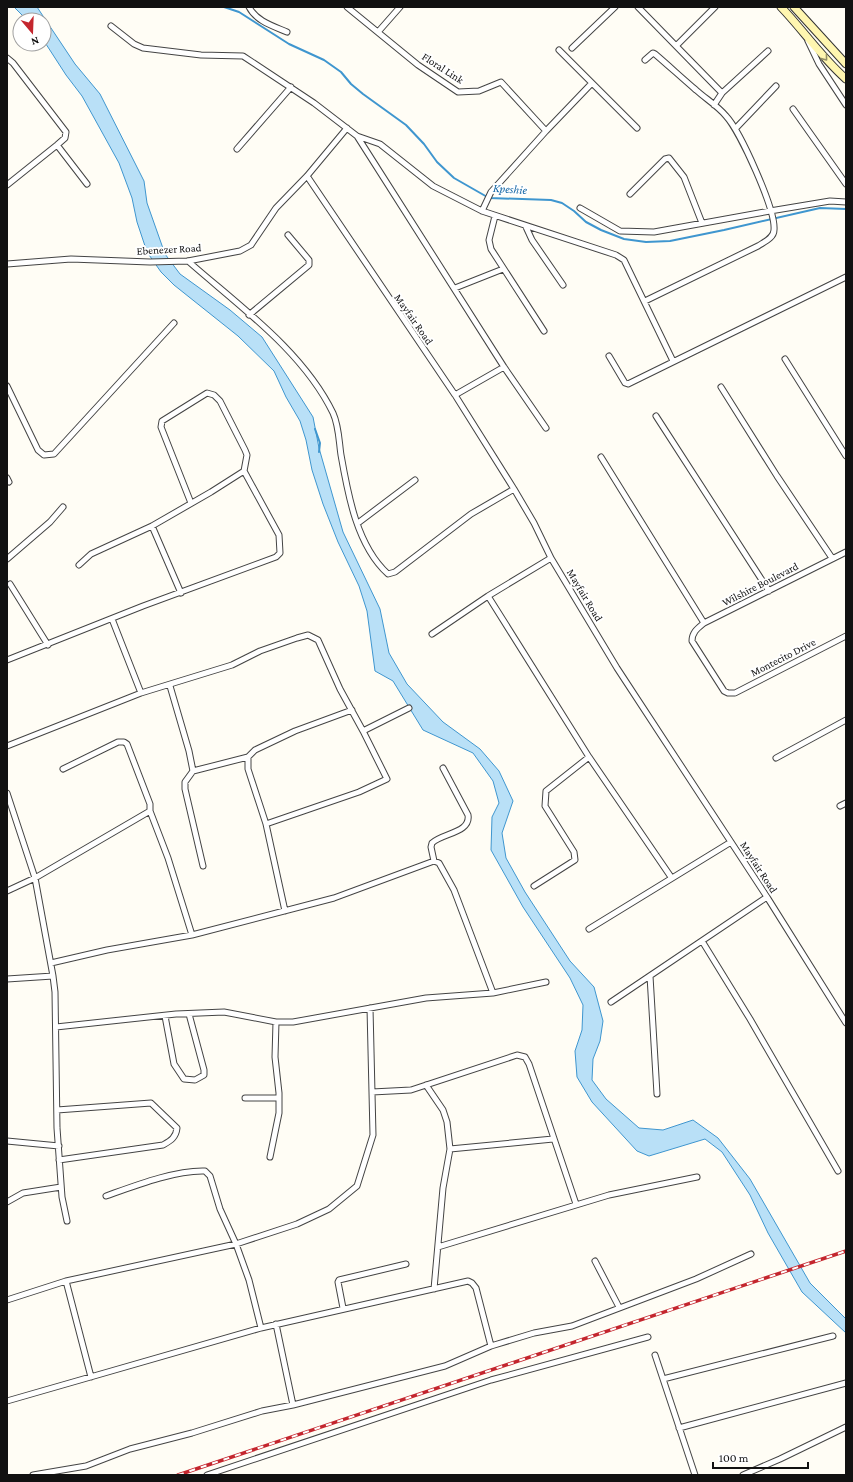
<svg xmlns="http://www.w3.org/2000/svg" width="853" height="1482" font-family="'Crimson Pro',serif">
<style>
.water{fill:#b9e0f7;stroke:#3f96cf}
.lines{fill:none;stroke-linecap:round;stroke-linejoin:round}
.stream{stroke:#3f96cf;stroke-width:2}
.street-casing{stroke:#444;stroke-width:7}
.secondary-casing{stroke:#333;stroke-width:9}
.street{stroke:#fff;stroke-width:5}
.secondary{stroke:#fff6b0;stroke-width:7}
.rail-casing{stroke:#c4262e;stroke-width:3.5}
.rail{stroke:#fff;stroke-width:2;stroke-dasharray:6;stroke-linecap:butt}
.oneway{stroke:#948f68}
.labels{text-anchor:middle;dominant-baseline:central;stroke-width:4;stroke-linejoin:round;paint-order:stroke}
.street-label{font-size:11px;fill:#111;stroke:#fff}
.water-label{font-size:12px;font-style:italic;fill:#1768a6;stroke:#fff}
</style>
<rect width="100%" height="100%" fill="#fffdf5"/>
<!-- water -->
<path class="water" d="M14,7H37L75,64L100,94L144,181L147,203L165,254L180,274L230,310L262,337L313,417L319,448L343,532L380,609L389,653L407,684L443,722L480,749L499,771L513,801L502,833L506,858L525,892L570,961L594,987L603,1021L600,1041L593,1059L592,1080L606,1099L639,1128L663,1130L693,1120L718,1138L750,1179L810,1283L846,1319V1333L802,1292L768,1233L750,1195L722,1152L705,1139L649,1156L637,1151L592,1102L577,1077L575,1051L582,1030L583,1005L570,978L523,907L491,850L492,817L499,803L493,781L473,753L423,730L393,681L375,671L367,611L359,586L338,542L323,504L312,470L306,440L300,421L286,397L274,371L238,336L174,285L161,272L147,252L137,222L132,198L119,163L82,96L66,75L44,41V20H27Z"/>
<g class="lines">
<!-- stream -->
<path class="stream" d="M224,7L239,12L289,44L324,60L341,72L351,84L363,94L406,125L424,144L437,162L454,178L489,198L551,200L562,203L574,211L586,222L601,230L624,239L646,242L670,241L724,230L820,208L846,209
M315,429L320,443L319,452"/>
<defs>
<path id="street" d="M249,7C256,21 273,26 287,32
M347,7L418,65L458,92L479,91L501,82L546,131L592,83
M638,7L722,93L768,51
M111,26L134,44L143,48L201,55L243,56L314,103L357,136L504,367L546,428
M378,32L400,7
M808,41L819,64L846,105
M676,46L715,7
M572,48L615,7
M559,50L637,128
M7,58L13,63L66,132L65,138L57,145L7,185
M714,105L722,93
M793,109L846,184
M736,128L776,86
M357,136L380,144L433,186L482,211L616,255L624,260L673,361
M57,145L87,184
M237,149L291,87
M307,176L455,395L514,489L534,523L551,558L617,668L767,897L846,1023
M630,194L665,159L669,158L684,177L702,223
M580,208L620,231L654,232L770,211L830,201L846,202
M482,211L491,192L546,131
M495,216L489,240L491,249L544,331
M526,227L532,240L563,285
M188,261C239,306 303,351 333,413C339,426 339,442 341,455C348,495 357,546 388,574L395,572L471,514L514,489
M7,264L71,259L150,262L188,261L240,251L251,245L276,208L307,176L347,128
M455,288L503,269
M645,301L758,246C764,242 774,238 774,230C776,210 740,131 726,116C718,106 706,99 696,90C682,78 669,66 655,54L653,53L645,60
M249,315L309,265V260L288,235
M609,356L625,383L628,384L846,277
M785,359L846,456
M7,386L38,450L44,455L54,454L174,323
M721,387L777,476L832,558
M455,395L504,367
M656,416L769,591
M601,457L704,623
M7,478L9,482
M358,523L415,480
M152,526L181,593
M846,552L704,623C698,628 692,632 692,641L724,691L728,693H735L846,636
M7,559L50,522L63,507
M79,565L91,554L152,526L211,492L244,471L247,455L245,450L220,401L214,395L207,393L162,421L161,427L191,503
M10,584L48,645
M488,596L589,757L671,877
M112,619L141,693
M432,634L488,596L551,558
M7,660L143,606L276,557L280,553L279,535L244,471
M170,686L189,751L193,771
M363,731L409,708
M7,746L141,693L232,665L260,651L297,638L308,635L318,640L340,689L363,731L387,779L359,792L266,824
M248,757V769L266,824L285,911
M776,758L846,720
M7,793L35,878L53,976L55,992L57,1128L62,1197L67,1221
M840,806L846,803
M150,811L168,858L192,935
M434,861L431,847L432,843C442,833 471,833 468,815L443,768
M203,866L185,789V782L193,771L248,757L255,750L295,731L352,710
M534,886L575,860L574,852L545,806L546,791L589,757
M7,891L35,878L150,811V804L127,744L124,742H118L63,769
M589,929L731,842
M702,941L750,1019L838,1171
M51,963L107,950L192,935L334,898L434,861L439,863L454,890L493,993L426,998L293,1022H276L224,1012L176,1014L56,1027
M650,976L657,1094
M7,979L53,976
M493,993L546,982
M611,1002L767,897
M165,1016L174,1064L184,1079L195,1080L204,1075V1070L189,1014
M426,1085L443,1110L447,1122L450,1149L443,1188L434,1289
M372,1092L411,1090L517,1055L525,1057L529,1064L576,1204
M245,1098H279
M57,1110L151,1103L177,1128C176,1138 170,1141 163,1145L59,1160
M7,1141L59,1146
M450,1149L553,1139
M270,1157L279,1113V1093L275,1057L276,1022
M106,1196C134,1186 175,1170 205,1171L210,1176L220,1209L236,1244L249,1280L261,1328
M7,1202L23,1193L61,1187
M438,1247L609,1195L697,1177
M595,1261L619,1307
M66,1281L91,1377
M7,1300L66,1281L236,1244L297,1224L329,1209L357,1186L373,1135L370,1008
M343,1308L338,1282L339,1280L406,1264
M276,1324L293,1405
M655,1355L695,1475
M663,1379L833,1336
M7,1401L261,1328L468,1281L472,1283L476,1288L491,1346
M679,1428L846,1383
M33,1475L86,1466L130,1449L192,1433L262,1411L293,1405L445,1366L491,1346L534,1333L572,1326L696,1279L751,1254
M207,1475L491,1380L648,1337
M743,1475L780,1459L846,1427"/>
<path id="secondary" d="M781,7C803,30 822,58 846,79
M794,7L846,64"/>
</defs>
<!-- street casing -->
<use href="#street" class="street-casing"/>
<!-- secondary casing -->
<use href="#secondary" class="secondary-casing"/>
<!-- street -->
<use href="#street" class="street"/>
<!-- secondary -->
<use href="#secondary" class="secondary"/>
<defs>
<path id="rail" d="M178,1475L846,1251"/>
</defs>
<!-- rail casing -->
<use href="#rail" class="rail-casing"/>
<!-- rail -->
<use href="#rail" class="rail"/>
</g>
<!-- one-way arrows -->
<defs><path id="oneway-chevron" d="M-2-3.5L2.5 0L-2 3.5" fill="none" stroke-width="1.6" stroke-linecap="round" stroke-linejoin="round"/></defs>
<use class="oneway" href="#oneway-chevron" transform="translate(825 58) rotate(51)"/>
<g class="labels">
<!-- street labels -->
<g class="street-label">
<text transform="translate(443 68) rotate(33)">Floral Link</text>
<text transform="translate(169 249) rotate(-3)">Ebenezer Road</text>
<text transform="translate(414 319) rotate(55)">Mayfair Road</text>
<text transform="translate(760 584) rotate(-27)">Wilshire Boulevard</text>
<text transform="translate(585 595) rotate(59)">Mayfair Road</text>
<text transform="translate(783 657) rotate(-27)">Montecito Drive</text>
<text transform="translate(759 867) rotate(57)">Mayfair Road</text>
</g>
<!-- water labels -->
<g class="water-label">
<text transform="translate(510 189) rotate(4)">Kpeshie</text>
</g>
</g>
<!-- border -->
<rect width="853" height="1482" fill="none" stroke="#111111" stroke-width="16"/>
<!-- north arrow -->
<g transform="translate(32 32) rotate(161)"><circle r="19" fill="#ffffff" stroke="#a0a0a0"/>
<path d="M0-3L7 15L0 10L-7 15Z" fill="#c4262e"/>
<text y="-6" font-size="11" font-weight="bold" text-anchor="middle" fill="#111111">N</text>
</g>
<!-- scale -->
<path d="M713 1462v6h95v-6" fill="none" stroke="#111111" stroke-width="2"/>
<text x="719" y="1462" font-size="12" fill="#111111" stroke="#ffffff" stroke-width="3" paint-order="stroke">100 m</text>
</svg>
